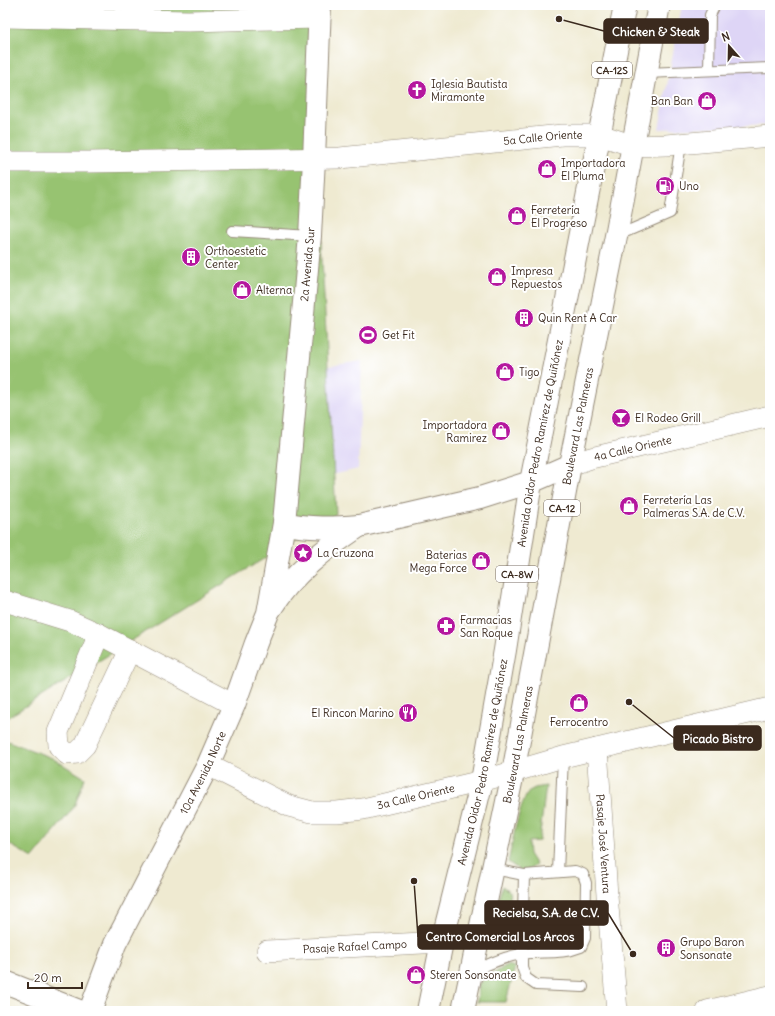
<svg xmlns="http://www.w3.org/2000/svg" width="775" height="1016" font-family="Delius,sans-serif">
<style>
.built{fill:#ded5f6}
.green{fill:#97c371;stroke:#697648}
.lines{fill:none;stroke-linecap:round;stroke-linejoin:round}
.lane-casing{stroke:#958a78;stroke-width:12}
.street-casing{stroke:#958a78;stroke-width:22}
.secondary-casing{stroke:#958a78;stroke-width:24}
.primary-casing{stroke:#958a78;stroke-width:24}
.lane{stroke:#fff;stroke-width:10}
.street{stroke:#fff;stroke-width:21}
.secondary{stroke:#fff;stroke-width:22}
.primary{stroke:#fff;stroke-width:22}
.labels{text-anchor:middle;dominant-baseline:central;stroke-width:4;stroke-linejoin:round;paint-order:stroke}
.shield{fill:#fff;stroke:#766a62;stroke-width:1}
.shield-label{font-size:10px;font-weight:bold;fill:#3b2a1e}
.poi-label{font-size:11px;fill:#3b2a1e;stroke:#fff;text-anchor:start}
.street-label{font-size:11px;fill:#3b2a1e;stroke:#fff}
.leader{fill:none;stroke:#3b2a1e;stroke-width:1.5}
.callout-dot{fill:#3b2a1e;stroke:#fff;stroke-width:1.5}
.callout{fill:#3b2a1e;stroke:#3b2a1e;stroke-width:1.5}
.callout-label{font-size:12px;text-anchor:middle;font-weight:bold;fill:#fff}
</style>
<rect width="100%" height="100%" fill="#fff"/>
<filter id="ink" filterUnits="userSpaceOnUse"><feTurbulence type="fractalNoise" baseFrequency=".025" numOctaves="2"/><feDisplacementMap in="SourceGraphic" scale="8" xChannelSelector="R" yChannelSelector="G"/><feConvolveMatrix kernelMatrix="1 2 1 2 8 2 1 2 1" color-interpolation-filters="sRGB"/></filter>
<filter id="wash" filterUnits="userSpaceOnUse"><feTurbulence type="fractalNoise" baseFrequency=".012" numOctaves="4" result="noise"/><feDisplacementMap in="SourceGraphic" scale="16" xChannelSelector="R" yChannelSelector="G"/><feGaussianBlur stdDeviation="0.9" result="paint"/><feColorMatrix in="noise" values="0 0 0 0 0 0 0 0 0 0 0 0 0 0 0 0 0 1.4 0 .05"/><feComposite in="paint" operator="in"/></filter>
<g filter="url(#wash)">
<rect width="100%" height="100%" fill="#efead1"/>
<!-- built -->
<path class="built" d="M682,5H770V125L659,129Z
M362,361L358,469L314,479L324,367Z"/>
<!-- green -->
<path class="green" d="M5,5H308L336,514L5,719Z
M5,740L52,758L85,778L74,807L33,858L5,842Z
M546,786L539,841L528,842L529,854L536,865L524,873L508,862C512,847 519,798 531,790C535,787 541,787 546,786Z
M502,886L510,892L503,929L488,940Z
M507,965L515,967L506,1002H477L479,983Z"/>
</g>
<g filter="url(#ink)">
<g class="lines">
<defs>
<path id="lane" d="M709,70L710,15L715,5
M646,73L770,68
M232,231L310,236
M616,236L670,213L681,144
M558,872L563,757
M524,875L522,954V967L526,978L536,985L583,987
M472,972C488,964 503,957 521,954C541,951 562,955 581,947L585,938L586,883L583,874L575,871L524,875L493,869"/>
<g id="street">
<path d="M5,17L188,21L320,18"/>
<path id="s1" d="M5,162H90L340,158L562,135H600L634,146L666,145L770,136"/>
<path id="s2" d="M570,465L591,458L770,416"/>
<path d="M5,601L70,621L99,634L234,705"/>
<path d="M99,634L58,732L59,746L67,754L77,753L85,745L130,650"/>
<path id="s3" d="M597,749L607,895L617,1011"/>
<path id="s4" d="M208,765L289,806L312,812H337L363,809L482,781L563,757L770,708"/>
<path id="s5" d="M267,951L442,942"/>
<path d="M707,1011L770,996"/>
</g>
<g id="secondary">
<path d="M284,523C309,529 333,528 359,526L480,498L531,482L570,465"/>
<path d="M271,608C292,574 326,548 359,526"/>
<path d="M5,982L79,1011"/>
<path id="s6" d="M90,1011L115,944L208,765L234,705L256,643L268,613L284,523L310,236L314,159L320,5"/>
</g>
<g id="primary">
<path id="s7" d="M428,1011L442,942L482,781L505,650L531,482L625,5"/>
<path id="s8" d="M463,1011L513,773L570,465L616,236L659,5"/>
</g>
</defs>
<!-- lane casing -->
<use href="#lane" class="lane-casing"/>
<!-- street casing -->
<use href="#street" class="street-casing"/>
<!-- secondary casing -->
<use href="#secondary" class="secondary-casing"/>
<!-- primary casing -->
<use href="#primary" class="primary-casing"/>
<!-- lane -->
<use href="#lane" class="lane"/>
<!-- street -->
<use href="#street" class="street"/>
<!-- secondary -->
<use href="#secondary" class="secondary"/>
<!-- primary -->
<use href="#primary" class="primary"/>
</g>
</g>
<!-- icons -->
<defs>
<symbol id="church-disc" viewBox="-11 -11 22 22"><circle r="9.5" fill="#b5179e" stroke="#fff"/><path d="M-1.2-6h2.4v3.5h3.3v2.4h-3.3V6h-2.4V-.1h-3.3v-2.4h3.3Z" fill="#fff"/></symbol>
<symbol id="shop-disc" viewBox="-11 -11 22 22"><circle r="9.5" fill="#b5179e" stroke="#fff"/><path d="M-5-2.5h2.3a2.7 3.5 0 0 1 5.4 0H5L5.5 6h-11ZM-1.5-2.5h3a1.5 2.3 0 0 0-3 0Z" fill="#fff"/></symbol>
<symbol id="fuel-disc" viewBox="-11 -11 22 22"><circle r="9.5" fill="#b5179e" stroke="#fff"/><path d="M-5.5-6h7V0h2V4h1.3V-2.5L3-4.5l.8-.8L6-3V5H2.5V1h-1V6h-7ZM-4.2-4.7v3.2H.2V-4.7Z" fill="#fff"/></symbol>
<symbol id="building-disc" viewBox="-11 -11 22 22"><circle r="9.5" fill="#b5179e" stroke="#fff"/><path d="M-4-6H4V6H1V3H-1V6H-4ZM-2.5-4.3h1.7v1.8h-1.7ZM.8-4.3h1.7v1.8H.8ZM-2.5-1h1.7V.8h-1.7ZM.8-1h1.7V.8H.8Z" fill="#fff"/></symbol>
<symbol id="stadium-disc" viewBox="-11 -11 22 22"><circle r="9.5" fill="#b5179e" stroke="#fff"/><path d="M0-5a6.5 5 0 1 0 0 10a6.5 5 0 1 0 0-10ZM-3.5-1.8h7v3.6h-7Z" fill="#fff"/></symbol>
<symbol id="bar-disc" viewBox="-11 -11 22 22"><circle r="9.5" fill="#b5179e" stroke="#fff"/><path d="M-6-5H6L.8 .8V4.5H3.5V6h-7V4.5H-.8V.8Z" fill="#fff"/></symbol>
<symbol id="sight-disc" viewBox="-11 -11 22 22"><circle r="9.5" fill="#b5179e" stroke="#fff"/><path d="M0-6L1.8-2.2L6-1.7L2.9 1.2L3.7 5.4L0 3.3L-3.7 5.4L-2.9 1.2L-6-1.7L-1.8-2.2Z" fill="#fff"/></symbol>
<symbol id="pharmacy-disc" viewBox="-11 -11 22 22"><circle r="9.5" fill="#b5179e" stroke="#fff"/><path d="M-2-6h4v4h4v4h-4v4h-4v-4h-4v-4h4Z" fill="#fff"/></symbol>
<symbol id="restaurant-disc" viewBox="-11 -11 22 22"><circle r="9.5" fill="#b5179e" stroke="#fff"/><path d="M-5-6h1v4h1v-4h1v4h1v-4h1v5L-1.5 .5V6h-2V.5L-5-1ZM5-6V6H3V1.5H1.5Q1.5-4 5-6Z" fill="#fff"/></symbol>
</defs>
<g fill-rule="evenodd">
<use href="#church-disc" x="406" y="79" width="22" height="22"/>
<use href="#shop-disc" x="696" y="90" width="22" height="22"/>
<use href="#shop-disc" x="536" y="158" width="22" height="22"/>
<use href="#fuel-disc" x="654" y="175" width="22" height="22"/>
<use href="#shop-disc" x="506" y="205" width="22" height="22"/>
<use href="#building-disc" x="180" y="246" width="22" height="22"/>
<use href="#shop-disc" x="486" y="266" width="22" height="22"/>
<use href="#shop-disc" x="231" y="279" width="22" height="22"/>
<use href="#building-disc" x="513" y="307" width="22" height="22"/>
<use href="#stadium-disc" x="357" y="324" width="22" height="22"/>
<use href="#shop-disc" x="494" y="361" width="22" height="22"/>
<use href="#bar-disc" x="610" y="407" width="22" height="22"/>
<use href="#shop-disc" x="490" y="420" width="22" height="22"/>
<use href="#shop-disc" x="618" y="495" width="22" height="22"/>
<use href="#sight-disc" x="292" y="542" width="22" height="22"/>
<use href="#shop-disc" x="470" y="550" width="22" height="22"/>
<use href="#pharmacy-disc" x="435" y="615" width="22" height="22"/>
<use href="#shop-disc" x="568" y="692" width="22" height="22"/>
<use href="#restaurant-disc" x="397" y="702" width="22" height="22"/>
<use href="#building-disc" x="655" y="937" width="22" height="22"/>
<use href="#shop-disc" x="405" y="964" width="22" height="22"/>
</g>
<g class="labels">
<!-- shield labels -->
<g class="shield">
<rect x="592" y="62" width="40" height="16" rx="3"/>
<rect x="544" y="500" width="36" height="16" rx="3"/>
<rect x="496" y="566" width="42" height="16" rx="3"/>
</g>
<g class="shield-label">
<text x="612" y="70">CA-12S</text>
<text x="562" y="508">CA-12</text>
<text x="517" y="574">CA-8W</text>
</g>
<!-- poi labels -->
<g class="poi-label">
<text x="431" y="84">Iglesia Bautista<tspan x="431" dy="13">Miramonte</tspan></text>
<text x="693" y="101" text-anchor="end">Ban Ban</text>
<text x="561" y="163">Importadora<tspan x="561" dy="13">El Pluma</tspan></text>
<text x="679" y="186">Uno</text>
<text x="531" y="210">Ferretería<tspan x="531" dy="13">El Progreso</tspan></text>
<text x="205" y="251">Orthoestetic<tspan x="205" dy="13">Center</tspan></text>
<text x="511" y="271">Impresa<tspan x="511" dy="13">Repuestos</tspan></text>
<text x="256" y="290">Alterna</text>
<text x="538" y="318">Quin Rent A Car</text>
<text x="382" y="335">Get Fit</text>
<text x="519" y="372">Tigo</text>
<text x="635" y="418">El Rodeo Grill</text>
<text x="487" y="425" text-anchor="end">Importadora<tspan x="487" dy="13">Ramirez</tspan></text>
<text x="643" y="500">Ferretería Las<tspan x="643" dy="13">Palmeras S.A. de C.V.</tspan></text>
<text x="317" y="553">La Cruzona</text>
<text x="467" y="555" text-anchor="end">Baterias<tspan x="467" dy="13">Mega Force</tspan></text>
<text x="460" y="620">Farmacias<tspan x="460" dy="13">San Roque</tspan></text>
<text x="394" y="713" text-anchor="end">El Rincon Marino</text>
<text x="579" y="722" text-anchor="middle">Ferrocentro</text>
<text x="680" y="942">Grupo Baron<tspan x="680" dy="13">Sonsonate</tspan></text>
<text x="430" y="975">Steren Sonsonate</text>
</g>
<!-- street labels -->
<g class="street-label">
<text stroke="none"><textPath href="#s1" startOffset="539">5a Calle Oriente</textPath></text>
<text stroke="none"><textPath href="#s6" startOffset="788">2a Avenida Sur</textPath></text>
<text stroke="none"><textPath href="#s8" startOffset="596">Boulevard Las Palmeras</textPath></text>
<text stroke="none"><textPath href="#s7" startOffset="579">Avenida Oidor Pedro Ramírez de Quiñónez</textPath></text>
<text stroke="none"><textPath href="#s2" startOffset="65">4a Calle Oriente</textPath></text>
<text stroke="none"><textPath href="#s8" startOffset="272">Boulevard Las Palmeras</textPath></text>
<text stroke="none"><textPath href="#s7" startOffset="255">Avenida Oidor Pedro Ramírez de Quiñónez</textPath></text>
<text stroke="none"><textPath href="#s6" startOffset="264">10a Avenida Norte</textPath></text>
<text stroke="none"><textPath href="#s4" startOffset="220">3a Calle Oriente</textPath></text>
<text stroke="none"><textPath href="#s3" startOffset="95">Pasaje José Ventura</textPath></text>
<text stroke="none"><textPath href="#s5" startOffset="88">Pasaje Rafael Campo</textPath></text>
</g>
</g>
<!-- callouts -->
<path class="leader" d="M559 19L604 31M629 702L674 738M633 954L608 913M414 881L418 937"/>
<g class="callout-dot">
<circle cx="559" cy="19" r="4"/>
<circle cx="629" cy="702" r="4"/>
<circle cx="633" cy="954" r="4"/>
<circle cx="414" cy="881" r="4"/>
</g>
<g class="callout">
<rect x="604" y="19" width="104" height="24" rx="4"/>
<rect x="674" y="726" width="87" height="24" rx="4"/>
<rect x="485" y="901" width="123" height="24" rx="4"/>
<rect x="418" y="925" width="165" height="24" rx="4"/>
</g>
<g class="callout-label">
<text x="656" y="36">Chicken &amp; Steak</text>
<text x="718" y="743">Picado Bistro</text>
<text x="546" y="917">Recielsa, S.A. de C.V.</text>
<text x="500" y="941">Centro Comercial Los Arcos</text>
</g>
<!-- margin -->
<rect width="775" height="1016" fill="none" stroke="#fff" stroke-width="20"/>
<!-- north arrow -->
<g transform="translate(729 46) rotate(340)" stroke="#ffffff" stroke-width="3" paint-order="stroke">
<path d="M0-3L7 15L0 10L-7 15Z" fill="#3b2a1e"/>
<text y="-6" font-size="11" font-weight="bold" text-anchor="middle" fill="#3b2a1e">N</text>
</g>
<!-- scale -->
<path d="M28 982v6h54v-6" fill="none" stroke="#3b2a1e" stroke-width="2"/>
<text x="34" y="982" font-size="12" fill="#3b2a1e" stroke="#ffffff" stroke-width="3" paint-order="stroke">20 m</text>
</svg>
